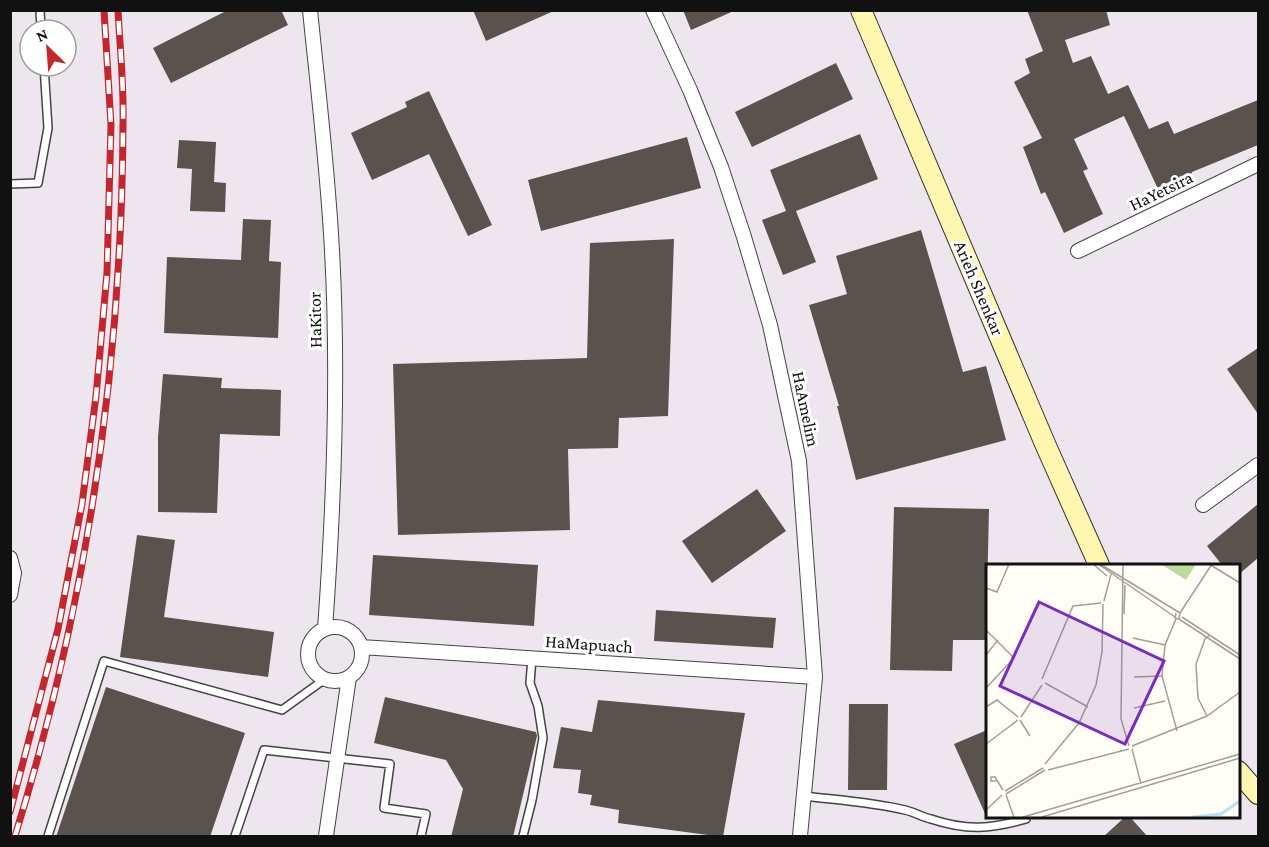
<svg xmlns="http://www.w3.org/2000/svg" width="1269" height="847" font-family="'Crimson Pro',serif">
<style>
.industrial{fill:#eee6ef;fill-rule:evenodd}
.building{fill:#5a524d}
.lines{fill:none;stroke-linecap:round;stroke-linejoin:round}
.lane-casing{stroke:#444;stroke-width:10}
.street-casing{stroke:#444;stroke-width:16}
.secondary-casing{stroke:#333;stroke-width:22}
.lane{stroke:#fff;stroke-width:7}
.street{stroke:#fff;stroke-width:14}
.secondary{stroke:#fff6b0;stroke-width:20}
.rail-casing{stroke:#c4262e;stroke-width:7}
.rail{stroke:#fff;stroke-width:4.5;stroke-dasharray:14;stroke-linecap:butt}
.labels{text-anchor:middle;dominant-baseline:central;stroke-width:6;stroke-linejoin:round;paint-order:stroke}
.street-label{font-size:18px;fill:#111;stroke:#fff}
.inset-river{fill:none;stroke:#b9e0f7;stroke-width:3}
.inset-road{fill:none;stroke:#a09f9a;stroke-width:1.5}
.view{fill:#7b2cbf;fill-opacity:0.15;stroke:#7b2cbf;stroke-width:3}
.inset-edge{fill:none;stroke:#111;stroke-width:3}
</style>
<rect width="100%" height="100%" fill="#fffdf5"/>
<!-- industrial -->
<path class="industrial" d="M11,11H1258V836H11ZM30,30H66V66H30ZM987,565H1238V816H987Z"/>
<!-- building -->
<path class="building" d="M228,10H281L288,25L171,83L153,48Z
M473,10H556L486,41Z
M683,10H736L691,30Z
M1027,10H1106L1110,25L1065,40L1073,63L1091,56L1108,94L1128,85L1149,129L1168,121L1174,134L1258,100V145L1192,172V173L1158,189L1124,116L1074,139L1088,169L1083,171L1103,214L1064,233L1045,192L1041,194L1023,147L1042,138L1014,82L1030,73L1025,59L1043,51Z
M836,63L853,99L752,147L735,112Z
M429,91L492,225L468,236L429,154L372,180L351,133L407,107L405,102Z
M860,134L878,179L796,211L816,262L783,275L762,220L786,211L770,170Z
M687,137L701,188L541,231L528,180Z
M179,140L216,142L214,182L226,183L225,212L190,211L192,169L177,168Z
M243,219L271,220L269,261L281,262L278,338L164,333L167,257L241,260Z
M921,230L963,372L986,366L1006,440L856,480L837,406H839L809,305L847,294L836,256Z
M674,239L668,416L619,418L618,448L568,449L570,530L398,535L393,364L587,358L590,243Z
M1258,348V414L1227,369Z
M163,374L222,378L221,388L281,390L280,436L220,434L217,513L158,512V437Z
M757,489L786,531L712,583L682,541Z
M1258,504V558L1238,575V565H1222L1207,546Z
M894,507L989,509L986,640H953L952,671L890,670Z
M137,535L175,540L164,617L274,632L268,677L120,657Z
M373,555L538,565L534,626L369,615Z
M656,610L776,618L773,648L654,641Z
M106,687L245,733L210,837H56Z
M385,697L536,732L537,736L513,837H451L463,789L446,760L374,743Z
M598,700L745,713L723,837L618,823L619,810L590,805L592,795L578,793L581,770L553,768L561,727L592,732Z
M849,704H888L887,790H848Z
M987,730V818L954,744Z
M1126,816H1129L1148,837H1103Z"/>
<g class="lines">
<defs>
<path id="lane" d="M40,10L41,30
M10,184L38,183L48,128L44,66
M804,796C838,800 872,802 905,810C914,812 922,817 931,819C967,831 991,829 1026,819
M48,836L104,661L282,710L325,679
M235,836L264,750L390,764L384,808L426,814L421,836
M523,836L532,800L543,738L538,706L530,683L532,658"/>
<path id="street" d="M310,10C318,90 328,171 332,251C339,376 334,504 325,629
M653,10L690,90L721,167L744,237L770,325L799,461L815,677L800,836
M1078,251L1258,164
M1203,505L1258,465
M10,558L14,573L10,595
M308 654a27 27 0 1 1 54 0a27 27 0 1 1-54 0Z
M361,647L815,677
M326,836L349,677"/>
<path id="secondary" d="M861,10L1046,446L1099,565
M1238,771L1258,794"/>
</defs>
<!-- lane casing -->
<use href="#lane" class="lane-casing"/>
<!-- street casing -->
<use href="#street" class="street-casing"/>
<!-- secondary casing -->
<use href="#secondary" class="secondary-casing"/>
<!-- lane -->
<use href="#lane" class="lane"/>
<!-- street -->
<use href="#street" class="street"/>
<!-- secondary -->
<use href="#secondary" class="secondary"/>
<defs>
<path id="rail" d="M10,812L58,629L82,504L96,396L107,273L111,125L104,10
M15,836C87,604 122,366 123,123C124,86 120,48 118,10"/>
</defs>
<!-- rail casing -->
<use href="#rail" class="rail-casing"/>
<!-- rail -->
<use href="#rail" class="rail"/>
</g>
<g class="labels">
<!-- street labels -->
<g class="street-label">
<text transform="translate(1161 191) rotate(-26)">HaYetsira</text>
<text transform="translate(979 288) rotate(67)">Arieh Shenkar</text>
<text transform="translate(315 320) rotate(-91)">HaKitor</text>
<text transform="translate(806 409) rotate(78)">HaAmelim</text>
<text transform="translate(589 644) rotate(4)">HaMapuach</text>
</g>
</g>
<!-- overview -->
<g transform="translate(986 564)">
<rect width="254" height="254" fill="#fffdf5"/>
<path d="M175,0H210L200,16Z" fill="#b9dc9c"/>
<path class="inset-river" d="M207,253L235,250L254,237"/>
<path class="inset-road" d="M107,0L121,12M112,0L189,53M114,0L194,49L193,55L189,54L190,49M137,0L135,155L143,182M223,0L254,19M0,24L11,28L23,0M118,37L125,10M194,49L226,0M138,50L139,21M196,53L254,91M190,55L179,81L176,112L191,167M193,55L254,95M0,66L28,94L0,124M147,74L179,81M0,91L12,76M148,113L176,112M56,115L87,42L115,39M59,119L102,143M0,143L11,136L32,153M148,144L179,137M221,152L212,134L210,100L219,75L224,71M35,153L56,121M34,156L44,172M0,180L32,156M146,182L221,152L254,128M146,185L155,220M59,200L93,159L110,121L116,88L117,40M62,206L143,185M10,217H5V213H9L17,226M19,227L57,204M20,230L59,206M20,231L28,253M0,246L16,231M37,253L254,190M56,253L254,194"/>
<path class="view" d="M53,38L178,97L139,180L14,122Z"/>
<rect width="254" height="254" class="inset-edge"/>
</g>
<!-- border -->
<rect width="1269" height="847" fill="none" stroke="#111111" stroke-width="24"/>
<!-- north arrow -->
<g transform="translate(48 48) rotate(335)"><circle r="28" fill="#ffffff" stroke="#a0a0a0" stroke-width="1.5"/>
<path d="M0-4.5L10 22L0 15L-10 22Z" fill="#c4262e"/>
<text y="-9" font-size="16" font-weight="bold" text-anchor="middle" fill="#111111">N</text>
</g>
</svg>
